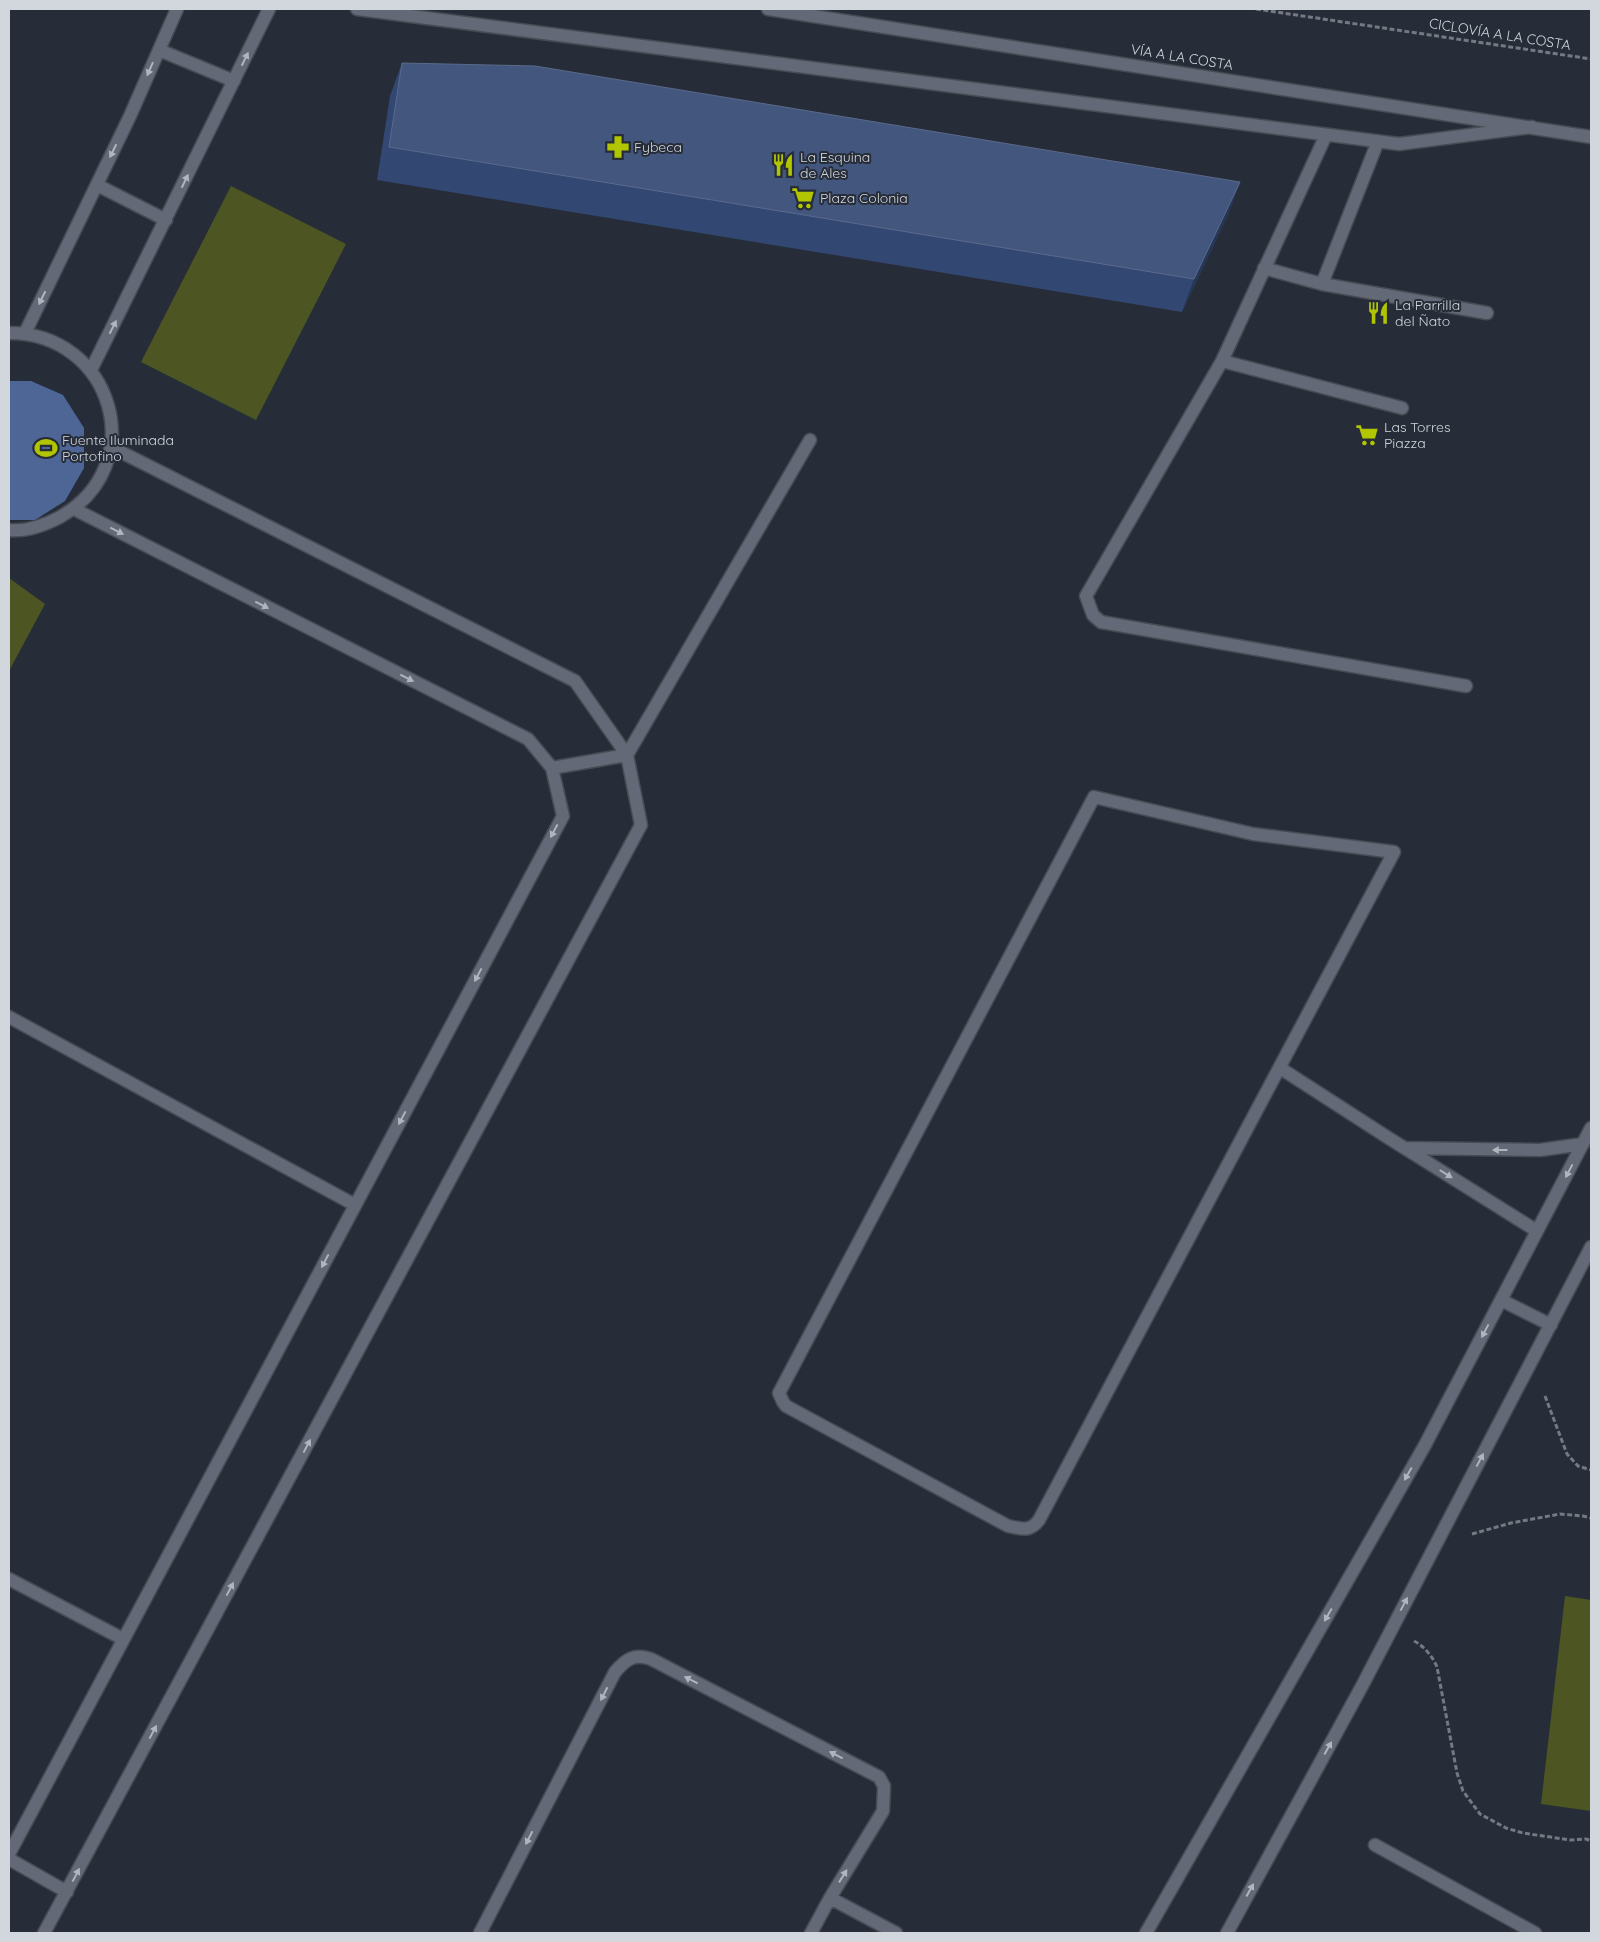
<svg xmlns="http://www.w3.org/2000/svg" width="1600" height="1942" font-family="Quicksand,sans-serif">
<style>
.green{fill:#4d5522}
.water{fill:#4e6696}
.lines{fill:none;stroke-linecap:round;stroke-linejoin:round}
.minor-casing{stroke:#464b54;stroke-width:15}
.path{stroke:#747982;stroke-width:3;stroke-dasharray:5 2.5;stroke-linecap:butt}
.minor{stroke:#636976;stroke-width:12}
.wall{fill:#324771}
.shaded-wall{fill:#263655}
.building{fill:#43567d;stroke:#5a6a8c}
.oneway{fill:#b1b5be}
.labels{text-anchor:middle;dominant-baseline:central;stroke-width:4;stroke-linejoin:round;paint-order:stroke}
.street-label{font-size:14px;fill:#d2d6dd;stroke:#272d38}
.poi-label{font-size:14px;fill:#d2d6dd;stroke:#272d38;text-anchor:start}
</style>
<rect width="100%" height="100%" fill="#272d38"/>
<!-- green -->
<path class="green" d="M231,186L346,244L256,420L141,362Z
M9,578L45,604L9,671Z
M1565,1596L1591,1600V1811L1541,1804Z"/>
<!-- water -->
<path class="water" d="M9,381H31L63,395L84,428V468L65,501L35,520H9Z"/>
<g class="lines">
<defs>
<path id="minor" d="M357,9L1399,144L1532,127
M768,9L1591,137
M159,50L234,81
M1326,135L1222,361L1086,596L1093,615L1101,622L1466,686
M97,185L166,220
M1264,268L1322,284L1487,313
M1322,284L1378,141
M9,333C113,333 152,465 60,517C45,525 26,532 9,530
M25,333L130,116L177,9
M1222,361L1402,408
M91,370L269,9
M552,768L627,755L810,440
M1094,797L1253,834L1394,852L1039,1520C1030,1532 1022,1529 1008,1526L786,1406L783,1402L779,1393Z
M9,1017L355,1205
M1280,1068L1387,1137L1537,1231
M1405,1148L1540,1150L1583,1144
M1501,1300L1551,1325
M9,1579L123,1639
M1375,1845L1535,1933
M9,1854L563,816L552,768L528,739L74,509
M9,1859L67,1892
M830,1898L896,1933
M44,1933L641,825L627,755L575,681L111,447
M480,1933L615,1672C626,1659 635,1653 651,1659L879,1777L884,1786L883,1811L830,1898L811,1933
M1146,1933L1425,1445L1591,1128
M1227,1933L1362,1686L1591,1247"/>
</defs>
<!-- minor casing -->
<use href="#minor" class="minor-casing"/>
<!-- path -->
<path class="path" d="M1256,9L1591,59
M1545,1396L1567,1454L1578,1466L1591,1470
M1472,1534L1511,1523L1560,1514L1583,1516L1591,1518
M1414,1641C1424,1646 1433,1657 1437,1667L1457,1773L1463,1791L1480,1814L1506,1828L1523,1833L1570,1840L1586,1839L1591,1841"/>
<!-- minor -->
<use href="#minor" class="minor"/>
</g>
<!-- wall -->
<path class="wall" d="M402,63L1240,182L1228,215L1182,312L377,180L390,96Z"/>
<!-- shaded-wall -->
<path class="shaded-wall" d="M1240,182L1228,215L1182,312L1194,279Z"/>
<!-- building -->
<path class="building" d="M402,63L535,66L1240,182L1194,279L389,147Z"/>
<!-- one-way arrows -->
<defs><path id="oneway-solid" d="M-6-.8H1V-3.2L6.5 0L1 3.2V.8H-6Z" transform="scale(1.25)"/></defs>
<g class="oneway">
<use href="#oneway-solid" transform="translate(245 59) rotate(-64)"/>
<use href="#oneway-solid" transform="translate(150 69) rotate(114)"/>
<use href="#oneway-solid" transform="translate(113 151) rotate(116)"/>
<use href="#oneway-solid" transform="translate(185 181) rotate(-64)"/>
<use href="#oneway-solid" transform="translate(42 298) rotate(116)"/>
<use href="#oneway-solid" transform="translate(113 327) rotate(-63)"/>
<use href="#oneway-solid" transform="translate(117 531) rotate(27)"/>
<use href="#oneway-solid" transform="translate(262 605) rotate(27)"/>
<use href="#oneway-solid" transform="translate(407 678) rotate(27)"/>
<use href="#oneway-solid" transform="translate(554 831) rotate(118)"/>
<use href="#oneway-solid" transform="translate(478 975) rotate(118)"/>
<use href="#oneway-solid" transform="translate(402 1118) rotate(118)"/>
<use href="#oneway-solid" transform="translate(1500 1150) rotate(180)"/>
<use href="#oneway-solid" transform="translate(1569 1171) rotate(118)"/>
<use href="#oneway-solid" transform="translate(1446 1174) rotate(32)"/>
<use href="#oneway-solid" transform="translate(325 1261) rotate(118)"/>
<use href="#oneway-solid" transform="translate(1485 1331) rotate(118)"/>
<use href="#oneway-solid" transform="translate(307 1446) rotate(-62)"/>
<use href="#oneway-solid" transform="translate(1480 1460) rotate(-62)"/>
<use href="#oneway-solid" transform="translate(1408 1474) rotate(120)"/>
<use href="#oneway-solid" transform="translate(230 1589) rotate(-62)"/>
<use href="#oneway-solid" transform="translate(1404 1604) rotate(-62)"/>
<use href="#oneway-solid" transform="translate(1328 1615) rotate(120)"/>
<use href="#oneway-solid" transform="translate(691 1680) rotate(-153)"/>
<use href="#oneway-solid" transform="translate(604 1694) rotate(117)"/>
<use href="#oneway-solid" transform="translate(153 1732) rotate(-62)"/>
<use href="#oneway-solid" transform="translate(1328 1748) rotate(-61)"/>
<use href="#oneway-solid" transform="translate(836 1755) rotate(-153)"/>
<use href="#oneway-solid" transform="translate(529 1838) rotate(117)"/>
<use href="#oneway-solid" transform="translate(76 1875) rotate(-62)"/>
<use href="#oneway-solid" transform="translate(843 1876) rotate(-58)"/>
<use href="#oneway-solid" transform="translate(1250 1890) rotate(-61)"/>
</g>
<!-- icons -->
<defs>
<symbol id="pharmacy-bare" viewBox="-9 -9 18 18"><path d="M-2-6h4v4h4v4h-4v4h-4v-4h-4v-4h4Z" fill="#b1c500" stroke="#272d38" stroke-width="2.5" paint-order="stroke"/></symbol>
<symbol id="restaurant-bare" viewBox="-9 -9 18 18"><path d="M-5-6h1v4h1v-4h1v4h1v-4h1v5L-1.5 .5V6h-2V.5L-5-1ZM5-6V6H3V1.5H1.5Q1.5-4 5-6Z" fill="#b1c500" stroke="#272d38" stroke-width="2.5" paint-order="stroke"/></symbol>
<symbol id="supermarket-bare" viewBox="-9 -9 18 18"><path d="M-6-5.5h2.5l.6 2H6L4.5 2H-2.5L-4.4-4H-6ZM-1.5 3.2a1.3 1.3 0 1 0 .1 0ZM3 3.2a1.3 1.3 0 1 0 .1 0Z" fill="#b1c500" stroke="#272d38" stroke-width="2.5" paint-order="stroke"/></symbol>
<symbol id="stadium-bare" viewBox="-9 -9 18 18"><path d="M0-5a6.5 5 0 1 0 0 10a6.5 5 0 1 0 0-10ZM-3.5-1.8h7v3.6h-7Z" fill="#b1c500" stroke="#272d38" stroke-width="2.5" paint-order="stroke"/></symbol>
</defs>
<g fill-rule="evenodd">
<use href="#pharmacy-bare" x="602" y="131" width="32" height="32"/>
<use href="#restaurant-bare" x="767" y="149" width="32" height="32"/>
<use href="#supermarket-bare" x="787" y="182" width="32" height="32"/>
<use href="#restaurant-bare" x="1362" y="297" width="32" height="32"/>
<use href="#supermarket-bare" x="1351" y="419" width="32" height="32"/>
<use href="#stadium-bare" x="30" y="432" width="32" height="32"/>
</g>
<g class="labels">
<!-- street labels -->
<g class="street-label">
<text transform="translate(1500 34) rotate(9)">CICLOVÍA A LA COSTA</text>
<text transform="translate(1182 57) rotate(9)">VÍA A LA COSTA</text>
</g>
<!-- poi labels -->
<g class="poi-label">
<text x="634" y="147">Fybeca</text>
<text x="800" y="157">La Esquina<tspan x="800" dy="16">de Ales</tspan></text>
<text x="820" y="198">Plaza Colonia</text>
<text x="1395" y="305">La Parrilla<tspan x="1395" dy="16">del Ñato</tspan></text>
<text x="1384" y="427">Las Torres<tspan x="1384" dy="16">Piazza</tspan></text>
<text x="62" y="440">Fuente Iluminada<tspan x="62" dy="16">Portofino</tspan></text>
</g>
</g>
<!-- border -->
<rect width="1600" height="1942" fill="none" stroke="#d2d6dd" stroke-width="20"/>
</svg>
